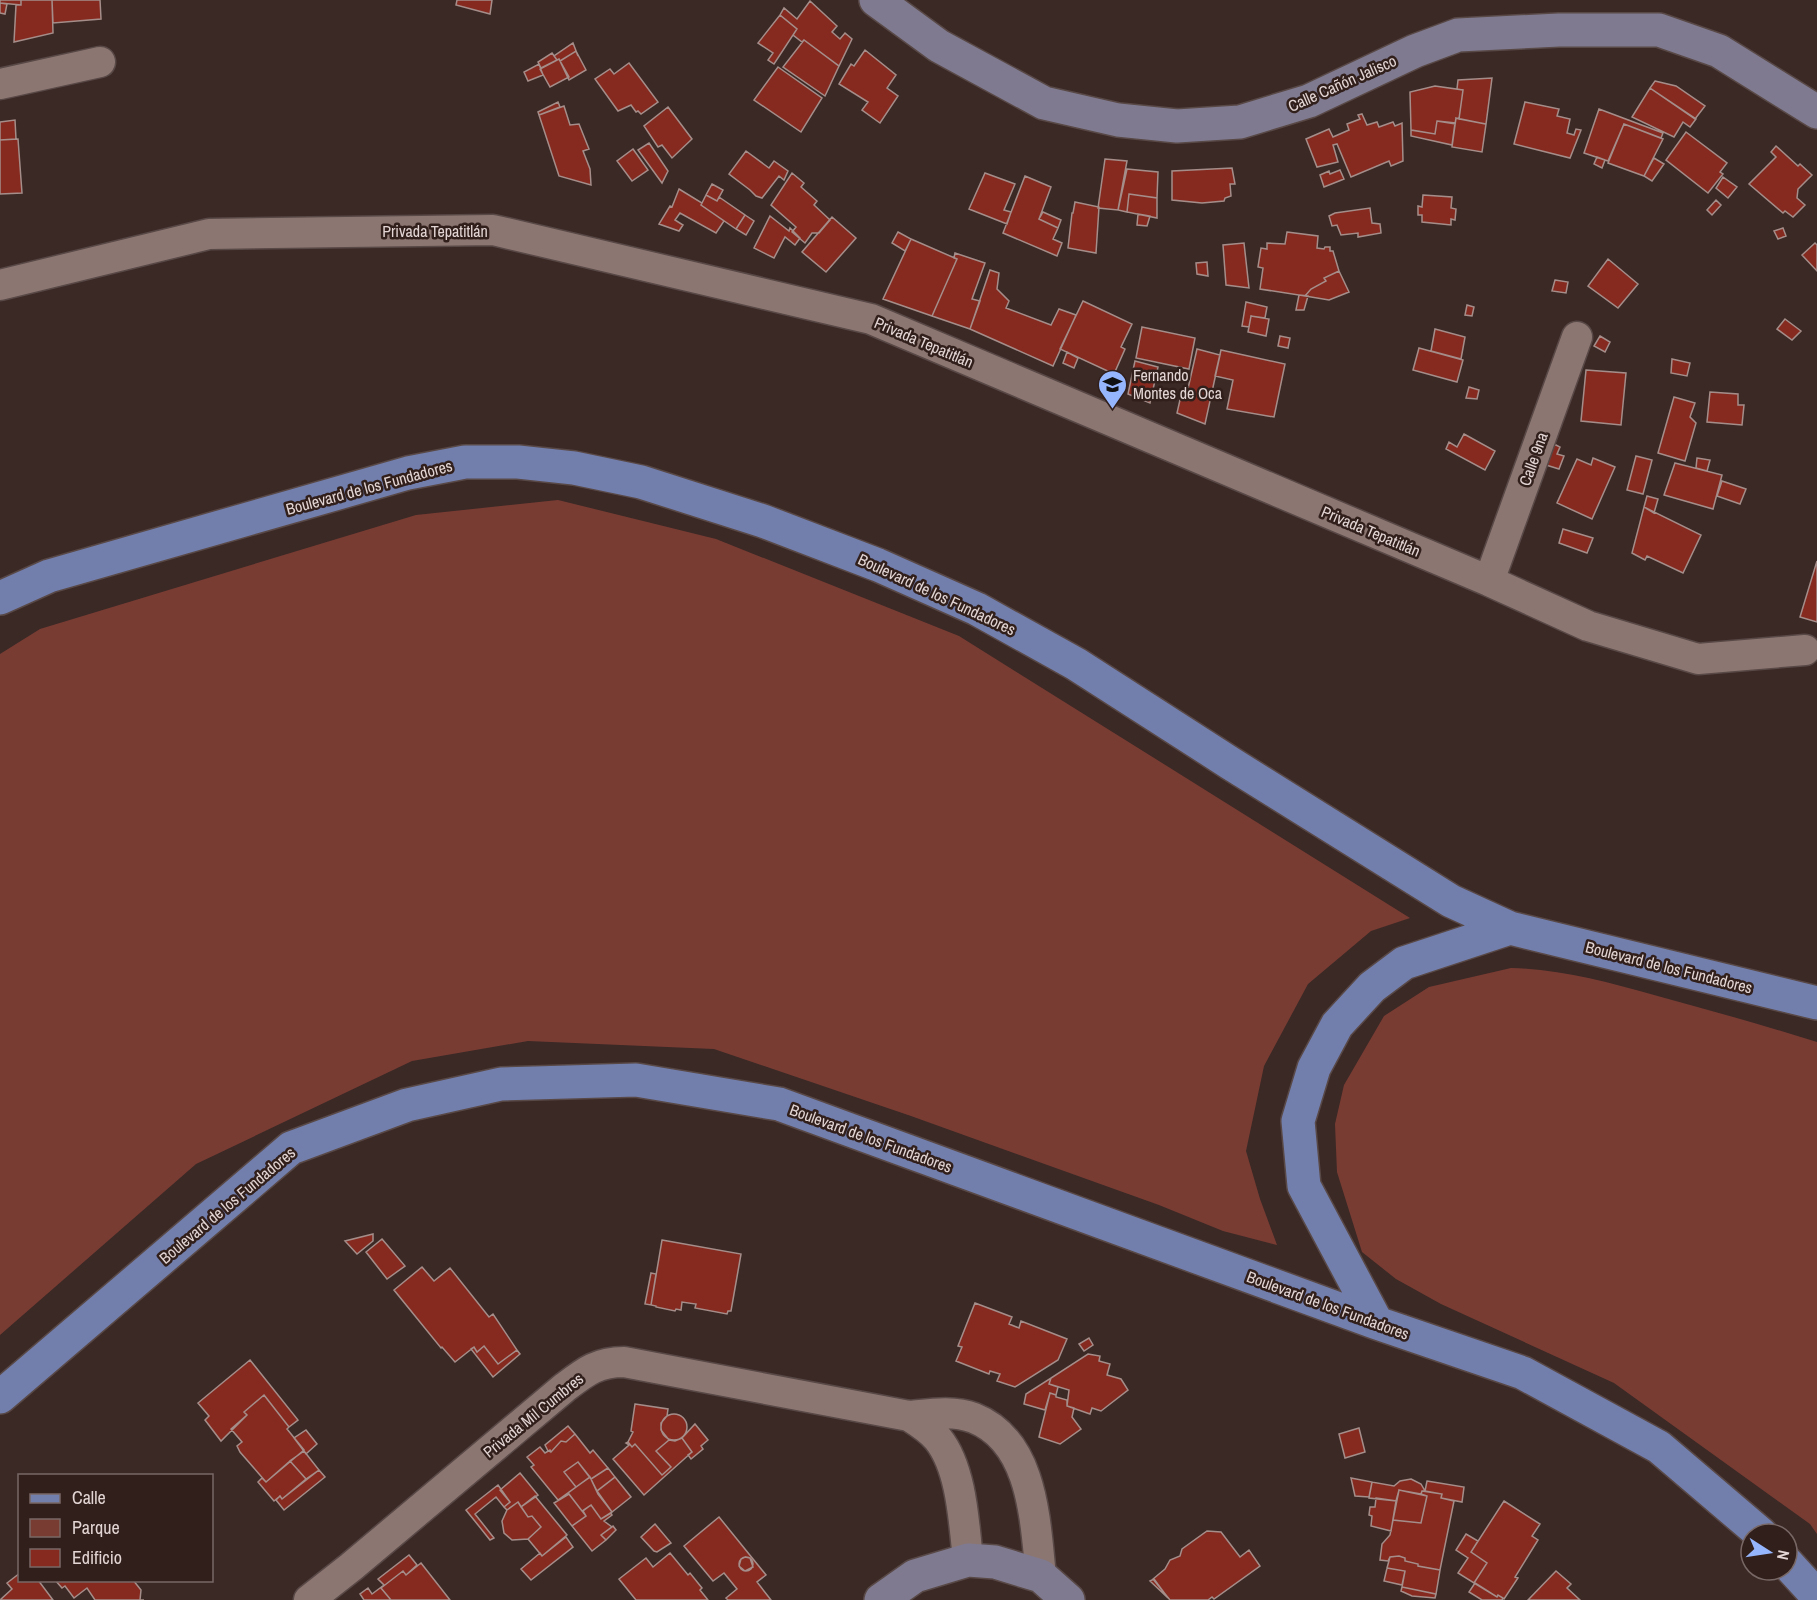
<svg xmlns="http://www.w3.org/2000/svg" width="1817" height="1600" font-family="'Archivo Narrow',sans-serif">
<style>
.green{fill:#793c33}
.building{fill:#862a20;stroke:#a58e8a;stroke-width:1.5;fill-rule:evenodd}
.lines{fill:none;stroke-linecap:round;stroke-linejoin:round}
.street-casing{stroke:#584846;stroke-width:33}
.secondary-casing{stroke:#584846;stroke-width:36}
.primary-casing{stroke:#584846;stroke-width:36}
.street{stroke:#8c7672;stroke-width:30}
.secondary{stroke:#7f7a8f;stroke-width:33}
.primary{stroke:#727eac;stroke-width:33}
.labels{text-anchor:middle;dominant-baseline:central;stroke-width:5;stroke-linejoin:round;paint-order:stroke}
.street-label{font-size:16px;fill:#e2d5d3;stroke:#311f1c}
.poi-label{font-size:16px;fill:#e2d5d3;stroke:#311f1c;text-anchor:start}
</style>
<rect width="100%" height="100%" fill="#3b2926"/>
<!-- green -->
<path class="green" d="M558,500L716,539L959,636L1410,918L1371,931L1308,984L1264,1066L1246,1151L1260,1199L1277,1245L1223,1231L1159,1205L911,1116L714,1049L528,1041L412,1061L196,1164L0,1335V654L40,629L416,515Z
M1511,968C1560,969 1607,982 1654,995C1709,1010 1763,1025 1817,1042V1534L1810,1524L1614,1383L1441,1304L1396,1279L1362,1252L1337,1172L1335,1124L1344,1085L1384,1016L1429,987Z"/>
<!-- building -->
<path class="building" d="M0,0H21V5L0,3Z
M21,0H52L53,33L14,42L16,5H21Z
M52,0H100L101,19L53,23Z
M457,0H492L490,14L456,5Z
M810,1L837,26L832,32L840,39L845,33L852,39L839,66L804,40L802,42L793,35L797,29L780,15L784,8L797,19Z
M0,3L7,4L5,14L0,13Z
M780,15L797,29L774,64L768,60L773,53L758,43Z
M804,40L839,66L825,96L783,67Z
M573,43L578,56L576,51L560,61L559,59L557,60L554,56Z
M865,50L896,75L887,88L898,96L880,123L862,110L868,102L839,84L851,64L854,66Z
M576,51L586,70L569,80L560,61Z
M552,53L557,60L541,68L538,62Z
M559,59L569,77L550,87L540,69Z
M629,63L658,102L641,114L638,111L636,112L631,105L618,111L595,79L610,69L614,74Z
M539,64L543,75L528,81L524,72Z
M778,67L822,98L801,132L754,100Z
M1492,78L1486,124L1459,119L1463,90L1457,89L1458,80Z
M1655,81L1676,86L1705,106L1695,119L1650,88Z
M1435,86L1463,90L1459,119L1456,118L1455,124L1437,121L1435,134L1411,130L1410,92Z
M1650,88L1696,119L1690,127L1683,122L1674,137L1632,117Z
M558,102L560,107L539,115L538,112Z
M1525,102L1559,109L1557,116L1570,119L1567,133L1574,135L1576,129L1581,130L1570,158L1514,144Z
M564,106L570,125L579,124L589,149L583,151L590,169L591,185L559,176L539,115Z
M668,107L692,139L672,158L662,145L658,147L644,126Z
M1599,109L1663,133L1661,138L1624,124L1608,161L1584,153Z
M1362,114L1367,125L1377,122L1379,127L1393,122L1395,126L1402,123L1403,161L1391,166L1389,161L1351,177L1337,144L1333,145L1338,162L1317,167L1306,139L1329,129L1333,137L1349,130L1347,124L1360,119L1358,115Z
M1456,118L1486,124L1482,152L1452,147Z
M15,120L16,139L0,140V122Z
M1437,121L1455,123L1452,145L1411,136V130L1435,134Z
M1624,124L1663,139L1644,176L1608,163Z
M1686,132L1727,163L1720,172L1723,174L1708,193L1666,160Z
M18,139L22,193L0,194V140Z
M649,143L668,171L662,183L638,150Z
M1776,146L1798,166L1800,164L1812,175L1798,189L1797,198L1805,205L1793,217L1785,211L1783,213L1749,184L1776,157L1771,152Z
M633,149L648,170L632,181L617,161Z
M746,151L769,168L774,161L788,171L784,180L779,176L762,198L756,196L750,190L729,174Z
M1597,157L1605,160L1602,168L1594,164Z
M1654,158L1664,164L1652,181L1644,176Z
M1105,159L1127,161L1118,210L1098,208Z
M1232,168L1235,184H1230L1231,196L1225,198L1224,201L1202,203L1172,200V171Z
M1127,169L1158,172L1157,198L1129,194L1127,212L1118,210Z
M1340,170L1344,179L1324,187L1320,175L1329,171L1330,174Z
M792,173L804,183L801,187L817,201L814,205L830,220L819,233H812L805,243L792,232L796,227L771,205Z
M985,173L1015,184L1004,210L1011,212L1007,224L969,209Z
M1025,176L1051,187L1039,219L1058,228L1053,239L1062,243L1057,256L1003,233Z
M1723,177L1737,187L1728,198L1716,188Z
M712,184L723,190L717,201L706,195Z
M679,189L702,203L701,205L724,221L716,233L680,213L675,220L683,225L679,231L659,224L670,206L672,207Z
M1129,194L1157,198V218L1127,212Z
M706,195L717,201L719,197L745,215L736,229L701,205Z
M1423,195L1452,197L1451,208L1456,209L1455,220L1451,219V225L1422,222V215H1418V206L1422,207Z
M1716,200L1721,205L1712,215L1707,210Z
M1075,202L1099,207L1096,253L1068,248L1072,213H1073Z
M1370,208L1372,223L1380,224L1381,233L1358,237V233L1341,235L1337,225L1332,226L1329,216L1335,213Z
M1043,212L1061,220L1058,228L1039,219Z
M1138,214L1150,216L1147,226L1137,225Z
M745,215L754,221L746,235L736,229Z
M770,216L789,231L790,228L800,238L795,245L785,237L774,258L754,248Z
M832,217L856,238L826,272L802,252Z
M1783,228L1786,236L1778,239L1774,231Z
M898,232L911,239L905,251L892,243Z
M1287,232L1318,236L1317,248L1324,249L1325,247H1330V251H1333L1339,271L1324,278L1326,281L1311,289L1305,296L1260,289L1263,268L1258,267L1261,248L1267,249V243L1285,244Z
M911,239L957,259L932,316L883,299Z
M1244,243L1249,288L1226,285L1223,245Z
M1815,243L1817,245V271L1802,255Z
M955,253L985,263L972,299L980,301L970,329L932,316L957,259L954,258Z
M1608,259L1638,284L1618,308L1588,286Z
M1207,262L1208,276L1197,274L1196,263Z
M990,270L999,273L997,289L1009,301L1006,308L1051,325L1059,309L1076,315L1053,366L970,329Z
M1339,271L1349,292L1329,300L1305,296L1311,289L1326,281L1324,278Z
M1555,280L1568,282L1566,293L1552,291Z
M1299,295L1308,296L1304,310H1296Z
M1083,301L1132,324L1121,347L1125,349L1114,374L1060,349Z
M1246,302L1267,307L1265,318L1251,316L1249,327L1242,326Z
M1467,305L1474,307L1472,316L1465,315Z
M1251,316L1269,319L1266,336L1248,332Z
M1785,319L1801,331L1792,340L1777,329Z
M1142,327L1195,338L1189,369L1136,358Z
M1435,329L1465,337L1461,359L1431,351Z
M1280,336L1290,338L1288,348L1278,346Z
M1600,336L1610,342L1605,352L1594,346Z
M1419,348L1463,360L1457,382L1413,370Z
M1197,349L1220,355L1205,424L1177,413L1182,391L1187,393Z
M1221,350L1285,364L1274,417L1227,409L1233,380L1215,376Z
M1067,352L1078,358L1074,368L1063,363Z
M1672,359L1690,363L1687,376L1671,373Z
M1135,361L1158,367L1150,403L1128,394Z
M1586,370L1626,373L1621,425L1581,421Z
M1469,387L1479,390L1477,399L1466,398Z
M1710,392L1738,394V405H1744L1742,425L1707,422Z
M1674,397L1695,403L1690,417L1696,423L1685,461L1658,453Z
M1464,434L1495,451L1485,470L1446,449L1449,442L1457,447Z
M1554,444L1560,447L1557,454L1564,456L1559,469L1546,465Z
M1636,456L1652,460L1643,494L1627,490Z
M1593,458L1615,467L1592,519L1557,503L1577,459L1591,465Z
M1697,458L1710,460L1707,471L1696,468Z
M1675,463L1722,475L1713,509L1664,495Z
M1722,481L1746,489L1740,504L1717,496Z
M1647,496L1658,499L1654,513L1644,507Z
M1644,507L1701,535L1683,573L1647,556L1645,560L1632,553Z
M1563,529L1593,538L1587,553L1559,543Z
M1817,561V622L1800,617Z
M373,1234V1241L357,1254L345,1241Z
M382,1239L405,1266L387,1279L366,1252Z
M662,1240L741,1254L731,1311H728L727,1314L695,1308L696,1304L682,1302L681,1310L676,1309L675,1311L656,1307V1306L651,1305Z
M422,1267L434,1281L450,1268L489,1317L493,1314L517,1350L498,1364L484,1346L477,1352L474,1347L455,1362L442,1347L441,1348L394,1290Z
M651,1273L656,1274L651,1305L645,1304Z
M975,1303L1012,1317L1009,1324L1019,1328L1021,1321L1067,1339L1058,1360L1015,1387L997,1381L1000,1374L990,1371L989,1374L956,1361L962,1347L958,1346Z
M1089,1338L1093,1345L1084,1351L1079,1344Z
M484,1346L498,1364L517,1350L520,1354L493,1377L471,1349L474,1347L477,1352Z
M1088,1354L1100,1356L1099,1361L1110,1364L1107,1375L1121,1379L1128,1390L1101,1411L1092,1408L1090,1414L1067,1406L1069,1390L1049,1384L1051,1378Z
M250,1360L298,1420L289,1427L264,1395L244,1412L247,1415L221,1441L205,1420L209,1416L198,1403Z
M1051,1378L1049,1384L1058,1387L1056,1395L1050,1393L1045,1410L1024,1404L1026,1394Z
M1050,1393L1056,1395V1397L1067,1400V1406L1074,1408L1072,1417L1081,1429L1060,1444L1039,1437Z
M264,1395L289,1427L287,1429L304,1450L266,1482L240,1452L237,1446L242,1442L231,1429L247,1415L244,1412Z
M635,1404L668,1409L667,1416L661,1423V1430L669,1440L656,1451L671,1467L662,1475L635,1444L632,1447L628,1442L633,1432L631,1431Z
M661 1427a13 13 0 1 1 26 0a13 13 0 1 1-26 0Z
M695,1424L708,1440L701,1446L703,1449L691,1459L688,1455L692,1452L682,1438Z
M568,1426L575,1434L566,1442L561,1441L551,1452L548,1451L545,1445Z
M1359,1428L1365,1452L1345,1458L1339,1434Z
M306,1430L317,1444L306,1454L294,1438Z
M575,1434L590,1453L593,1450L608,1468L591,1479L578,1462L564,1472L576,1487L558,1500L531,1467L534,1465L527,1457L540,1447L545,1453L550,1450L551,1452L561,1441L566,1442Z
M682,1438L692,1452L644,1495L613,1459L629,1445L626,1443L628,1442L632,1447L635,1444L662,1475L671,1467L656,1451L669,1440L675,1441Z
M304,1451L319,1470L306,1479L290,1461Z
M290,1461L306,1479L282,1499L280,1496L274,1501L258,1482L262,1478L266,1482Z
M578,1462L590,1477L576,1487L564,1472Z
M608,1468L615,1477L597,1491L591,1479Z
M319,1470L325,1477L284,1510L276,1500L280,1496L282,1499Z
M520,1473L538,1495L521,1507L518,1502L507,1510L504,1507L510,1502L500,1490Z
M590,1477L598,1494L612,1512L601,1519L591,1505L582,1511L568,1493Z
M615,1477L631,1497L612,1512L597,1491Z
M1351,1478L1372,1482L1369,1497L1355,1496Z
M1411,1479L1421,1484L1425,1491H1422L1421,1494L1399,1490L1396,1501L1369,1498L1372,1482L1394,1486L1400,1481Z
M1427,1481L1464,1487L1462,1502L1441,1498L1442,1494L1425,1491Z
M498,1485L510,1502L504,1507L496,1497L475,1514L494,1538L490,1540L466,1510Z
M1399,1490L1427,1496L1421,1523L1393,1520Z
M1422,1491L1442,1494L1441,1498L1454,1501L1440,1570L1418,1566V1564L1405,1561V1558L1399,1556L1390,1557L1388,1561L1380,1560L1382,1544L1390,1535L1393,1520L1421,1523L1427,1496L1421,1494Z
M569,1494L586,1516L572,1526L554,1503Z
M535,1496L567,1535L542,1556L528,1539L541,1527L532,1516L528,1517L521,1507Z
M1376,1498L1396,1501L1391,1531L1371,1526L1372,1516L1369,1515L1370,1507H1375Z
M1504,1501L1540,1524L1532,1536L1538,1540L1515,1577L1518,1578L1504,1599L1498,1595L1497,1597L1474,1583L1487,1563L1471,1552Z
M518,1502L528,1517L532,1516L541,1527L528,1539L512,1540L504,1533L502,1521L507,1510Z
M591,1505L601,1519L611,1513L612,1515L604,1521L612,1527L601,1535L606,1540L592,1551L572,1526L586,1516L583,1511Z
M719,1517L766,1575L757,1582L771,1600H728L726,1598L737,1589L724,1573L713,1581L684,1546ZM745,1557L750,1558L753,1567L745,1571L739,1566L741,1559Z
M655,1524L671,1543L657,1552L654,1551L641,1537Z
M613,1526L616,1530L606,1540L601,1535Z
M1207,1531L1221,1532L1240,1557L1249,1550L1260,1566L1214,1599L1212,1597L1208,1600H1170L1153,1579L1165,1569L1170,1560L1180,1556L1182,1549Z
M1466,1534L1478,1541L1471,1552L1487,1563L1474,1583L1458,1573L1468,1558L1456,1550Z
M566,1537L573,1547L531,1580L521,1569L540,1553L542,1556Z
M670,1553L688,1575L690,1573L702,1588L700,1590L708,1600H636L619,1579L646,1558L653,1567Z
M409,1555L417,1565L406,1575L403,1571L381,1588L391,1600H364L360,1594L368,1588L372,1594L384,1585L378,1579Z
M1399,1556L1405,1558V1561L1418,1564V1566L1440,1570L1436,1594L1402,1587L1405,1571L1387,1568L1390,1557Z
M739 1564a7 7 0 1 1 14 0a7 7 0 1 1-14 0Z
M421,1563L450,1600H391L381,1588L403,1571L406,1575Z
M1387,1568L1405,1571L1402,1585L1384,1581Z
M1556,1571L1571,1584L1567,1588L1580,1600H1528Z
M20,1573V1580H38L53,1600H0L12,1589L7,1583Z
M1154,1579L1168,1598L1150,1581Z
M55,1580H133L141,1590L140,1600H144H95L87,1588L74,1598L65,1586L62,1588Z
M1475,1583L1497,1597L1498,1595L1503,1598L1502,1600H1482L1469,1592Z
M1402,1587L1436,1594L1435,1598L1412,1596L1401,1591Z"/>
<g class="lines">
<defs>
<path id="street" d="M0,84L100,62
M0,285L209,234L493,230L871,319L1489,581L1588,626L1698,659L1805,650
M1489,581L1577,337
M909,1416C920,1423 930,1429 938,1439C962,1469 964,1524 968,1560
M309,1600L351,1567L564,1388C585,1372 597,1362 624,1362L909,1416C930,1414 953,1410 974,1418C1034,1442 1035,1522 1041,1576"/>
<path id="secondary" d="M876,0L939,46L1044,103L1118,120L1177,126L1240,122L1309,101L1415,51L1458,35L1559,30H1659L1719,51L1817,112
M881,1600L915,1576L968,1560L995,1562L1041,1576L1068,1600"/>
<path id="primary" d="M0,598L49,576L408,473L465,462H518L574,468L641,482L763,521L878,565L977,609L1076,664L1230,763L1451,901L1510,928L1817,1003
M1377,1323L1304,1186L1298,1121L1314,1068L1337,1025L1372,987L1404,963L1510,928
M0,1397L291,1148L407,1105L501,1084L636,1080L779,1104L1377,1323L1523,1373L1659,1447L1761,1534
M1787,1563L1817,1596"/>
</defs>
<!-- street casing -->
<use href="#street" class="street-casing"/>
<!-- secondary casing -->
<use href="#secondary" class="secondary-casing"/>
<!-- primary casing -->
<use href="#primary" class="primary-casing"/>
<!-- street -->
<use href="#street" class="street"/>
<!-- secondary -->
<use href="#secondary" class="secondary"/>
<!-- primary -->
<use href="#primary" class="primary"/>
</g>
<!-- icons -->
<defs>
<symbol id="school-pin" viewBox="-11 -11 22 30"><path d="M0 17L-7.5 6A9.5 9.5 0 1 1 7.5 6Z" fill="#95b6fd" stroke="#311f1c"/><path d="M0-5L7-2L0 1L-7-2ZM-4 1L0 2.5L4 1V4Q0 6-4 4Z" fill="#111"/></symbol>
</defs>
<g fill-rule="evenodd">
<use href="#school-pin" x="1096" y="368" width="33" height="45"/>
</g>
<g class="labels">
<!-- street labels -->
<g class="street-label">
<text transform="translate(1342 83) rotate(-24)">Calle Cañón Jalisco</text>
<text x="435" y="231">Privada Tepatitlán</text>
<text transform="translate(924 342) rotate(23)">Privada Tepatitlán</text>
<text transform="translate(1533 459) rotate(-70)">Calle 9na</text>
<text transform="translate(369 487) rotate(-15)">Boulevard de los Fundadores</text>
<text transform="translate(1371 531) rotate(23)">Privada Tepatitlán</text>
<text transform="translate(937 594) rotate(25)">Boulevard de los Fundadores</text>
<text transform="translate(1669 967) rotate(14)">Boulevard de los Fundadores</text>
<text transform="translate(871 1138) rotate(20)">Boulevard de los Fundadores</text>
<text transform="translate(227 1205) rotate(-40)">Boulevard de los Fundadores</text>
<text transform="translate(1328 1305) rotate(20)">Boulevard de los Fundadores</text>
<text transform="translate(533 1415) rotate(-39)">Privada Mil Cumbres</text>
</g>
<!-- poi labels -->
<g class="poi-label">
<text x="1133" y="375">Fernando<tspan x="1133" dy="18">Montes de Oca</tspan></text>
</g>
</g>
<!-- legend -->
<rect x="18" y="1474" width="195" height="108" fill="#311f1c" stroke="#786865" stroke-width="1.5"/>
<rect x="30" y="1494" width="30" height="9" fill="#727eac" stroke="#786865" stroke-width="1.5"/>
<text x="72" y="1504" font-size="18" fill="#e2d5d3">Calle</text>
<rect x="30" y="1519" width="30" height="18" fill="#793c33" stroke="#786865" stroke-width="1.5"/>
<text x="72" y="1534" font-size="18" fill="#e2d5d3">Parque</text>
<rect x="30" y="1549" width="30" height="18" fill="#862a20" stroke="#786865" stroke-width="1.5"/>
<text x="72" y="1564" font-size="18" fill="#e2d5d3">Edificio</text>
<!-- north arrow -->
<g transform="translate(1769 1552) rotate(102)"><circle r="28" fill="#311f1c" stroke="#786865" stroke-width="1.5"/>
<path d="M0-4.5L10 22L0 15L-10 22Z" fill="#95b6fd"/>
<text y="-9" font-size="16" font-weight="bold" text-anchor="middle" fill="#e2d5d3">N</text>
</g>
</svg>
